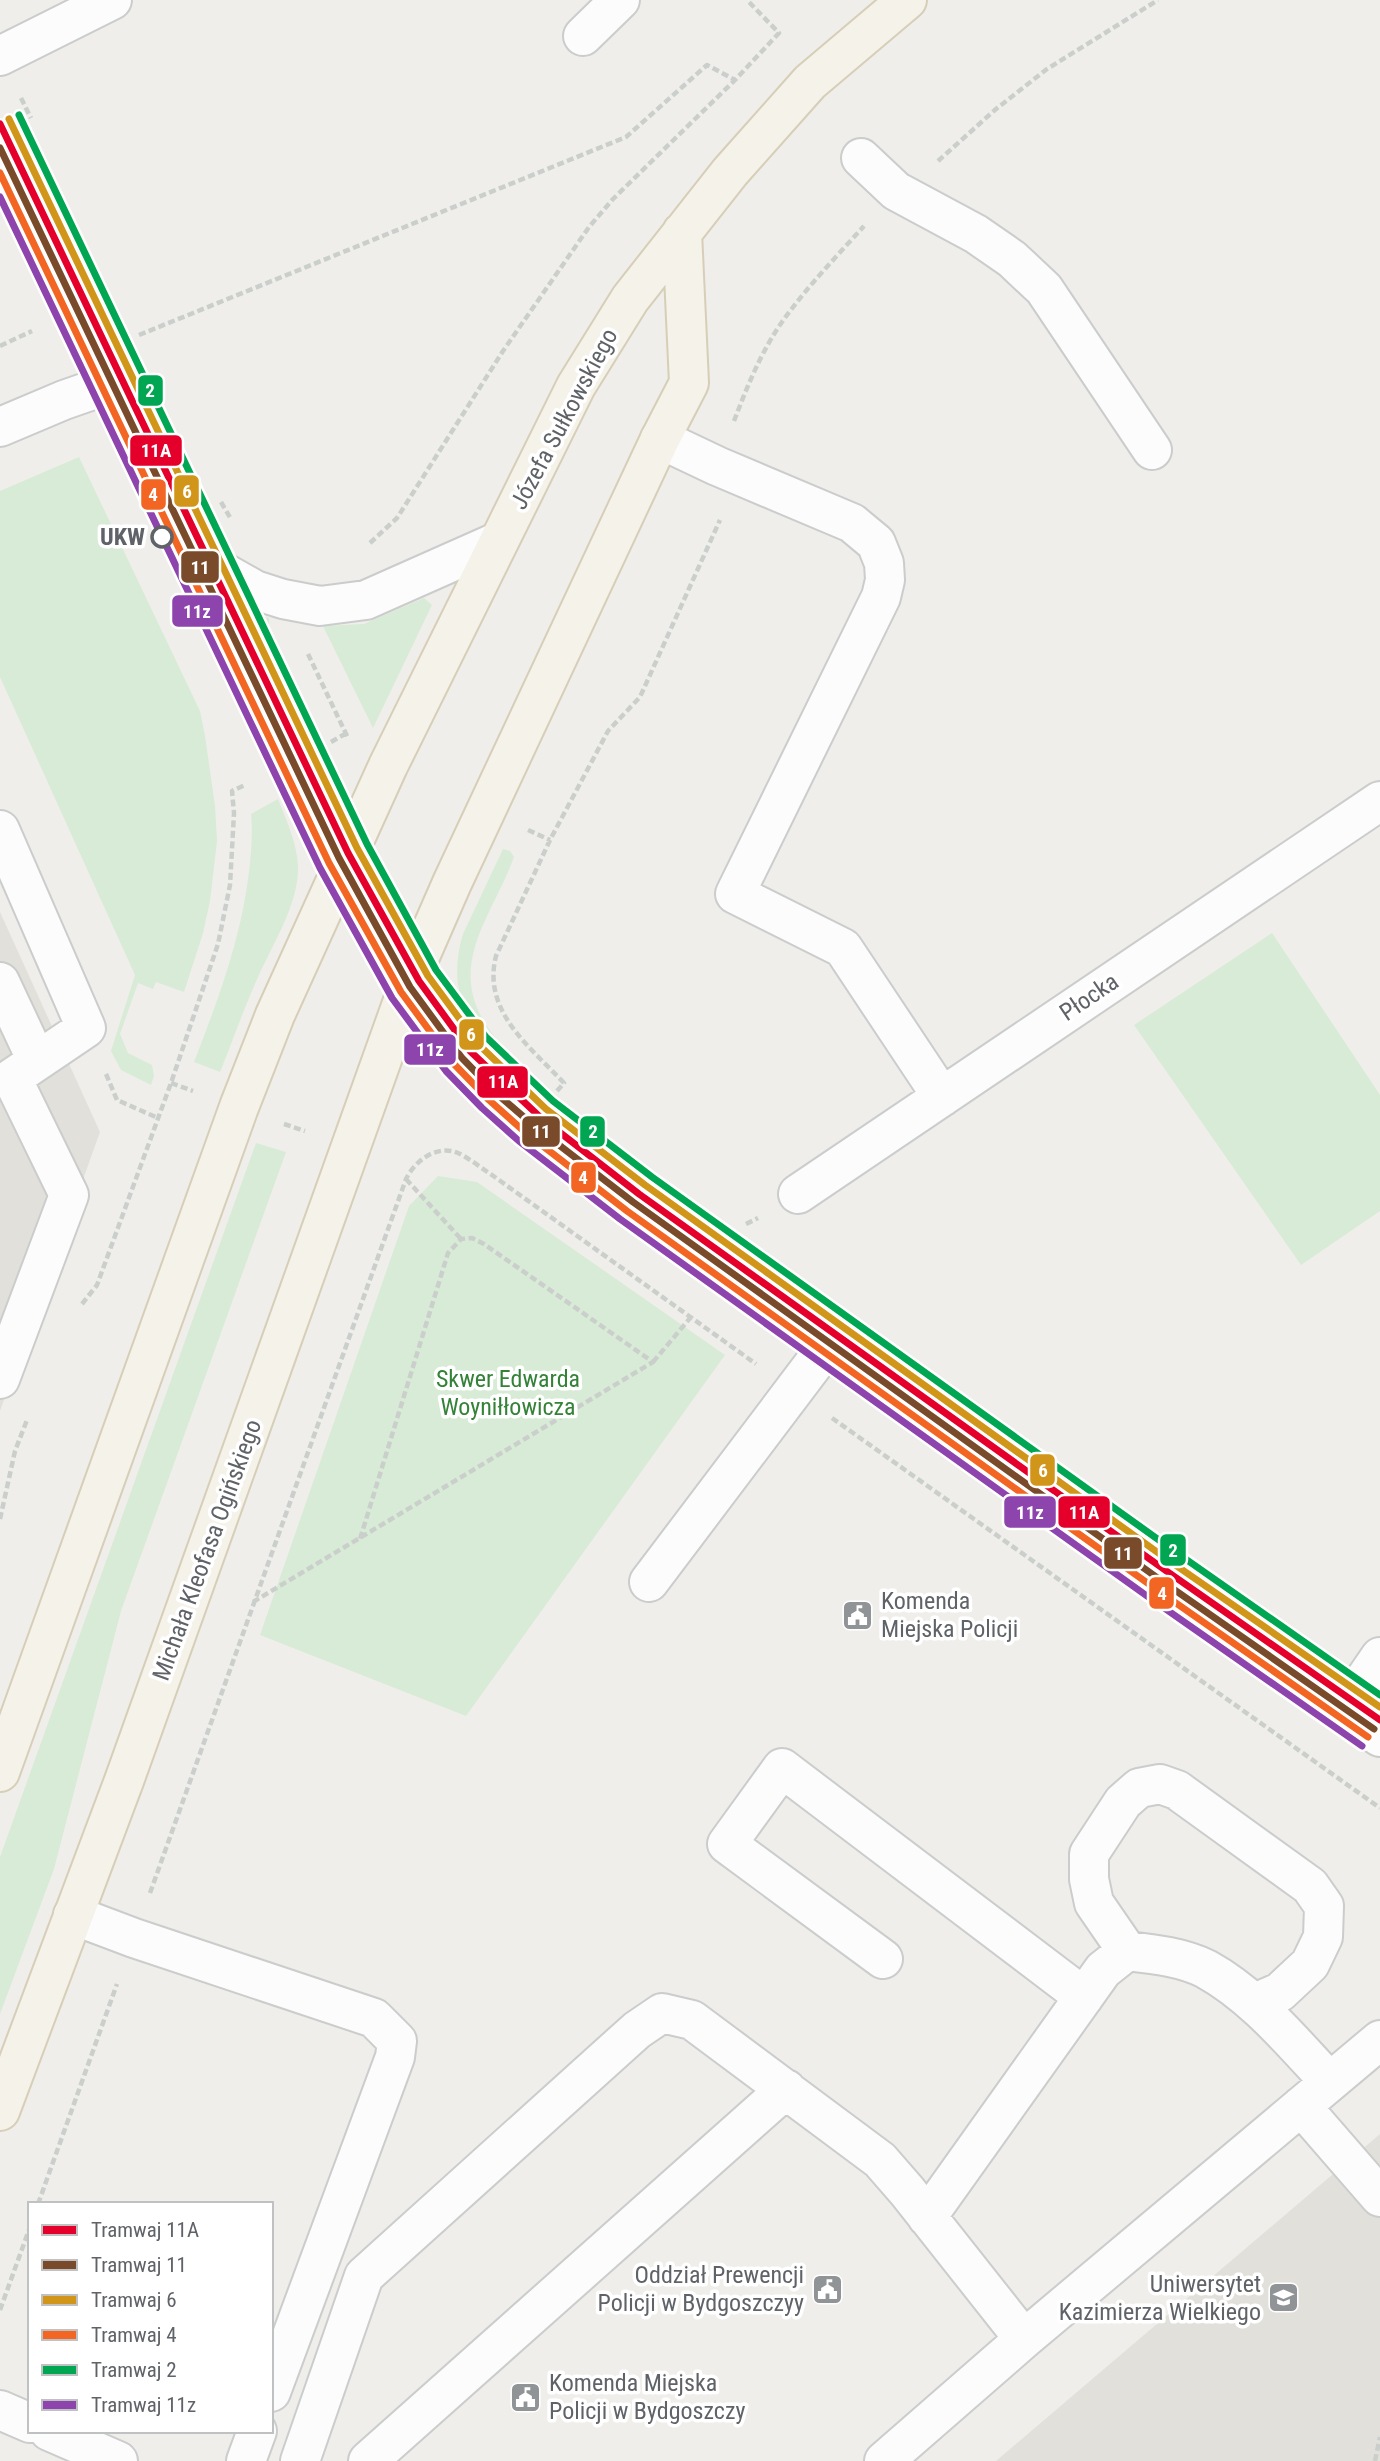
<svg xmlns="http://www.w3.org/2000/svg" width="1380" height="2461" font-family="'Roboto Condensed',sans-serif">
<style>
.education{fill:#e2e0da}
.green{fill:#d8ebd6}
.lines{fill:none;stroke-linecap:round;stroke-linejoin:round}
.minor-casing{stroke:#cbcccc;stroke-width:42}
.major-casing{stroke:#d7ceb8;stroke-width:42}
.path{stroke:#cacfcc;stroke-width:4.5;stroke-dasharray:7 3.5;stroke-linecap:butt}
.minor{stroke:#fdfcfc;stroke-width:38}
.major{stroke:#f4f2e9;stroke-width:38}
.tram-1-casing{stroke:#fff;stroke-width:12}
.tram-2-casing{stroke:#fff;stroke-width:12}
.tram-3-casing{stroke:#fff;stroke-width:12}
.tram-4-casing{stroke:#fff;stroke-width:12}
.tram-5-casing{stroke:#fff;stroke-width:12}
.tram-6-casing{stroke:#fff;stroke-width:12}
.tram-1{stroke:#e4002b;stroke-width:7}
.tram-2{stroke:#7a4b2a;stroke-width:7}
.tram-3{stroke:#d1951a;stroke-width:7}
.tram-4{stroke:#f26522;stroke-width:7}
.tram-5{stroke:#00a651;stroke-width:7}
.tram-6{stroke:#8e44ad;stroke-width:7}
.stop-dot{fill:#fff;stroke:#5f6368;stroke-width:3.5}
.labels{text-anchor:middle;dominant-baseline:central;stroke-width:7;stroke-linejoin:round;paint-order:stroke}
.street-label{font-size:24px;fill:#5f6368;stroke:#fff}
.stop-label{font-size:24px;font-weight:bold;fill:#5f6368;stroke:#fff;text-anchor:end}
.park-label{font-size:24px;fill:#348238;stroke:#fff}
.poi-label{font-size:24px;fill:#5f6368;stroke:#fff;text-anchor:start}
.line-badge{stroke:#fff;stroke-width:2.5}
.badge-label{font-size:19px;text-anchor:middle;font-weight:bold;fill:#fff}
</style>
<rect width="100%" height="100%" fill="#efeeea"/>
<!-- education -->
<path class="education" d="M0,912L100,1132L0,1411Z
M1380,2134V2461H996Z"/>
<!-- green -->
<path class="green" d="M79,457L200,711L205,736L215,806L217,841L210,901L203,933L184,992L156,982L153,989L138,983L120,1034L128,1053L152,1065L154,1076L151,1085L121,1070L111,1051L135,975L0,677V491Z
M424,598L432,605L373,728L323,626L364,624Z
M256,615L269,618V631L313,720L300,727L251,623Z
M278,799C286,819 297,843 298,866C299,904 273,943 258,977C244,1008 233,1040 220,1072L194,1062C218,1000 241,939 249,872C251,853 253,833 251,814Z
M503,849L510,851L514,857C494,913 447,963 485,1023C497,1043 516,1057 530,1076L529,1083L525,1088C481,1044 442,1002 463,934Z
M1272,933L1380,1095V1211L1301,1265L1134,1025Z
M256,1143L286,1152L121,1611L54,1869L0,2014V1857Z
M438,1176L477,1182L725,1355L466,1716L260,1635L409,1206Z"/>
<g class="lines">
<defs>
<path id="minor" d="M583,36L620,0
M0,56L112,0
M0,156L288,764L341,870L408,987L432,1025L490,1093L514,1116L597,1182L1380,1737
M861,158L896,191L976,234L1012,259L1044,289L1152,450
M0,427L64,400L107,385
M660,439L717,466L852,523L876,543L884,563L885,580L881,597L735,894L843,948L942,1097
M188,552L255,590L283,599L320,606L366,600L499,541
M0,830L86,1028L12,1078L69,1195L0,1379
M0,982L37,1061
M798,1194L1380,801
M649,1582L828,1345
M1343,1711L1380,1657
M73,1915L134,1938L374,2018L397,2041L395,2057L271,2392
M1127,1951L1094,1903L1089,1879V1854L1123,1802L1139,1788L1160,1784L1177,1790L1310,1886L1324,1906L1323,1937L1310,1964L1280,1992L1255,2003
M883,1959L727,1844L782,1768L1084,1997
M1301,2106L1380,2197
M927,2217L1103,1970L1127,1951C1153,1954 1182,1957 1206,1969C1255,1996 1292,2042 1330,2082
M0,2410L30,2423
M49,2431L118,2461
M246,2461L257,2431
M300,2461L364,2276L637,2030L662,2013L692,2020L880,2160L907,2191L1024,2339
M368,2461L786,2089
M884,2461L1024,2339L1380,2040"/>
<path id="major" d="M0,1772L239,1107L275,1015L388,766L576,386L630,299L730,172L810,82L907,0
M0,2111L125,1778L414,970L452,883L660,439L689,383L682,232"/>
</defs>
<!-- minor casing -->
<use href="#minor" class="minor-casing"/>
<!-- major casing -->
<use href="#major" class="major-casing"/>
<!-- path -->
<path class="path" d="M21,98L31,118
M938,161L996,109L1047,69L1158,0
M139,335L626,137L707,65L735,80
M0,346L32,331
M734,421C747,387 761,352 782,322C806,288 836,257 864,226
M221,502L231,519
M370,543L397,518L503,351L589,227L613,199L735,80L779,33L747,0
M308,654L348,738
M331,742L345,734
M528,830L550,840
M106,1074L117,1100L158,1118
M171,1083L193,1091
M557,1091L564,1083C529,1046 482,1011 496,956L550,840L608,731L640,697L720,520
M284,1124L305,1131
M406,1179L461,1239
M746,1224L758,1218
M82,1304L97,1285L171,1083L218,944L230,885L234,813L232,791L245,785
M653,1362L691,1317
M832,1418L1380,1808
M0,1519L15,1451L27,1420
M253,1602L653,1362L484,1244L472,1238L461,1239L448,1253L360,1539
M150,1893L406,1179C415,1161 436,1144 458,1153C469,1158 481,1168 492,1175L756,1364
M38,2204L117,1984
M0,2310L30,2227
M1375,2461L1380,2437"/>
<!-- minor -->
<use href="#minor" class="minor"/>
<!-- major -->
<use href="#major" class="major"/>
<defs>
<path id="tram-1" d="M0,124L348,853L419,981L470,1051L540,1117L639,1194L1165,1570L1380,1720"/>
<path id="tram-2" d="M0,148L339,858L410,987L462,1058L496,1093L533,1125L633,1202L1159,1579L1374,1729"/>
<path id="tram-3" d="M9,119L357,848L428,976L478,1044L546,1109L645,1185L1171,1562L1380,1707"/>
<path id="tram-4" d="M0,173L329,863L401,992L454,1064L489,1100L526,1133L627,1211L1153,1587L1368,1737"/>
<path id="tram-5" d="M19,115L367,844L436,970L486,1037L553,1101L652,1177L1177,1553L1380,1695"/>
<path id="tram-6" d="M0,197L320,868L392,998L446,1071L482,1108L519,1141L620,1219L1147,1596L1362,1746"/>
</defs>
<!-- tram-1 casing -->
<use href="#tram-1" class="tram-1-casing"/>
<!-- tram-2 casing -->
<use href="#tram-2" class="tram-2-casing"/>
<!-- tram-3 casing -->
<use href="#tram-3" class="tram-3-casing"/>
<!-- tram-4 casing -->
<use href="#tram-4" class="tram-4-casing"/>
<!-- tram-5 casing -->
<use href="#tram-5" class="tram-5-casing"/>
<!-- tram-6 casing -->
<use href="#tram-6" class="tram-6-casing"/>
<!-- tram-1 -->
<use href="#tram-1" class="tram-1"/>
<!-- tram-2 -->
<use href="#tram-2" class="tram-2"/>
<!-- tram-3 -->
<use href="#tram-3" class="tram-3"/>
<!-- tram-4 -->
<use href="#tram-4" class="tram-4"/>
<!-- tram-5 -->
<use href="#tram-5" class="tram-5"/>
<!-- tram-6 -->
<use href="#tram-6" class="tram-6"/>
</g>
<!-- icons -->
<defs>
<symbol id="civic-square" viewBox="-11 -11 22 22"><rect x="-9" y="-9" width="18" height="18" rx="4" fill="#919496" stroke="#fff"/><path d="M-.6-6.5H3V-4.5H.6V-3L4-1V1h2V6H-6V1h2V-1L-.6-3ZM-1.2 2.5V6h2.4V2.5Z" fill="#fff"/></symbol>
<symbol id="university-square" viewBox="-11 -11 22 22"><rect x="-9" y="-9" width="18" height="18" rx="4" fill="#919496" stroke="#fff"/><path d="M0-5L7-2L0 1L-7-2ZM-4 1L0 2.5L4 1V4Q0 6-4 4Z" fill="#fff"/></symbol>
</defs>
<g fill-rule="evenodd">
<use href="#civic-square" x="840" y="1598" width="35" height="35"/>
<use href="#civic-square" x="810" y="2272" width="35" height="35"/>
<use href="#university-square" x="1266" y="2280" width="35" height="35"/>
<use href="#civic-square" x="508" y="2380" width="35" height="35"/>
</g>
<!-- markers -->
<circle class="stop-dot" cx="162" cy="537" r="10"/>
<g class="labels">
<!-- street labels -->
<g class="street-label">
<text transform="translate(564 419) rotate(-62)">Józefa Sułkowskiego</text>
<text transform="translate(1089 997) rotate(-34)">Płocka</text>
<text transform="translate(207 1550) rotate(-70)">Michała Kleofasa Ogińskiego</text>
</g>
<!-- stop labels -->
<g class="stop-label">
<text x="145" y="537">UKW</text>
</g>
<!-- park labels -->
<g class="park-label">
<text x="508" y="1379">Skwer Edwarda<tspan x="508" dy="28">Woyniłłowicza</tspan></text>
</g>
<!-- poi labels -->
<g class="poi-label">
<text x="881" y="1601">Komenda<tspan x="881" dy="28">Miejska Policji</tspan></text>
<text x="804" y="2275" text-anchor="end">Oddział Prewencji<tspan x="804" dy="28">Policji w Bydgoszczyy</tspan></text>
<text x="1261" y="2284" text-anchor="end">Uniwersytet<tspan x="1261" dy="28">Kazimierza Wielkiego</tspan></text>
<text x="549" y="2383">Komenda Miejska<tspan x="549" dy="28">Policji w Bydgoszczy</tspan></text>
</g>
</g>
<g class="line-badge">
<rect x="137" y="374" width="27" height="33" rx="7" fill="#00a651"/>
<rect x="129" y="434" width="54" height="33" rx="7" fill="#e4002b"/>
<rect x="173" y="474" width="27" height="34" rx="7" fill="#d1951a"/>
<rect x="140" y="478" width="27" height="33" rx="7" fill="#f26522"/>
<rect x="180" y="550" width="40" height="34" rx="7" fill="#7a4b2a"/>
<rect x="171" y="594" width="53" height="34" rx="7" fill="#8e44ad"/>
<rect x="458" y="1018" width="27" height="33" rx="7" fill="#d1951a"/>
<rect x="403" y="1033" width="54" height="33" rx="7" fill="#8e44ad"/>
<rect x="476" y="1065" width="53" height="34" rx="7" fill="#e4002b"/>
<rect x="521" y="1115" width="40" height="33" rx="7" fill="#7a4b2a"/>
<rect x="579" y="1115" width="27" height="33" rx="7" fill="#00a651"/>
<rect x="570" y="1161" width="27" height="33" rx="7" fill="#f26522"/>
<rect x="1029" y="1453" width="27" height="34" rx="7" fill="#d1951a"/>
<rect x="1057" y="1495" width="54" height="34" rx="7" fill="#e4002b"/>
<rect x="1003" y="1495" width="54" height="34" rx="7" fill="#8e44ad"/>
<rect x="1159" y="1533" width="28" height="34" rx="7" fill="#00a651"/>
<rect x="1103" y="1536" width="40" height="34" rx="7" fill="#7a4b2a"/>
<rect x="1148" y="1576" width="27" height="34" rx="7" fill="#f26522"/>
</g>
<g class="badge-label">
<text x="150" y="397">2</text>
<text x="156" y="457">11A</text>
<text x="187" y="498">6</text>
<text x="153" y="501">4</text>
<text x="200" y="574">11</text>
<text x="197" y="618">11z</text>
<text x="471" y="1041">6</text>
<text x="430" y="1056">11z</text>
<text x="503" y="1088">11A</text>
<text x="541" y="1138">11</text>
<text x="593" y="1138">2</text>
<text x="583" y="1184">4</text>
<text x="1043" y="1477">6</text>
<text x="1084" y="1519">11A</text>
<text x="1030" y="1519">11z</text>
<text x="1173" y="1557">2</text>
<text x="1123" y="1560">11</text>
<text x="1162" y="1600">4</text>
</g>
<!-- legend -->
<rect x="28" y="2202" width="245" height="231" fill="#ffffff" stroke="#bfc1c3" stroke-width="2"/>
<rect x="42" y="2225" width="35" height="10" fill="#e4002b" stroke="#bfc1c3" stroke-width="2"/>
<text x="91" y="2237" font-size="21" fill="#5f6368">Tramwaj 11A</text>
<rect x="42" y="2260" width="35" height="10" fill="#7a4b2a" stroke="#bfc1c3" stroke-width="2"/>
<text x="91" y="2272" font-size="21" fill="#5f6368">Tramwaj 11</text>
<rect x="42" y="2295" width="35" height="10" fill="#d1951a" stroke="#bfc1c3" stroke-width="2"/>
<text x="91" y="2307" font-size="21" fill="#5f6368">Tramwaj 6</text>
<rect x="42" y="2330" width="35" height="10" fill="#f26522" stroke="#bfc1c3" stroke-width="2"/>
<text x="91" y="2342" font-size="21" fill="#5f6368">Tramwaj 4</text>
<rect x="42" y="2365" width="35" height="10" fill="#00a651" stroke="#bfc1c3" stroke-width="2"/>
<text x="91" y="2377" font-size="21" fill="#5f6368">Tramwaj 2</text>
<rect x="42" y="2400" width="35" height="10" fill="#8e44ad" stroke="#bfc1c3" stroke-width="2"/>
<text x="91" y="2412" font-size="21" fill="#5f6368">Tramwaj 11z</text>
</svg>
